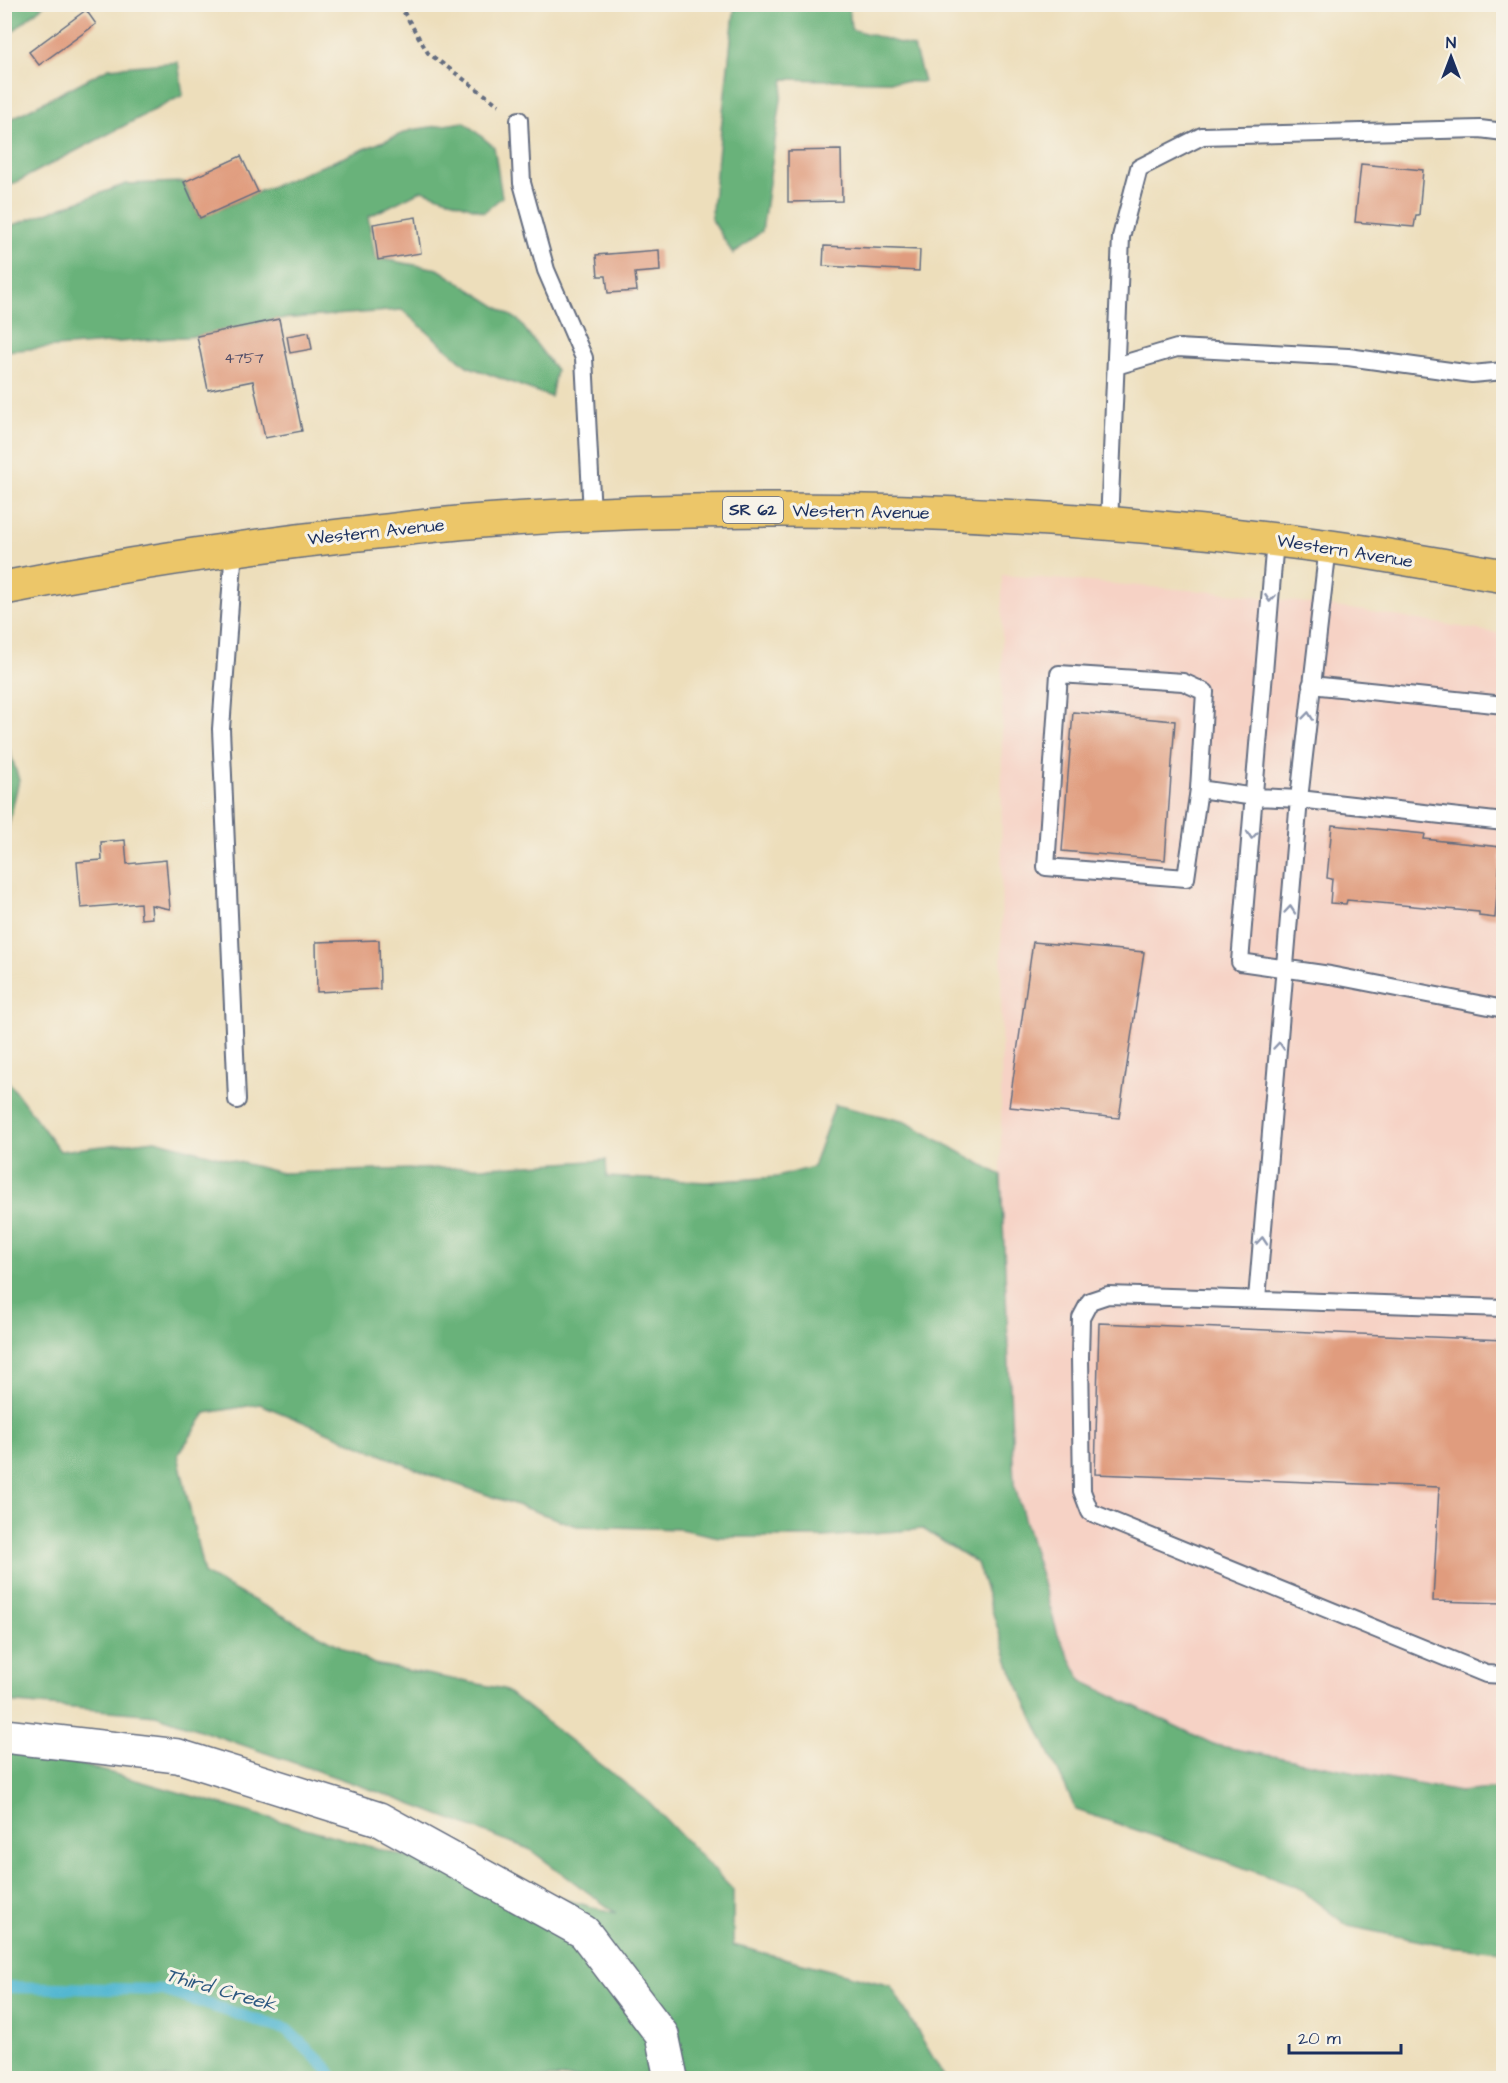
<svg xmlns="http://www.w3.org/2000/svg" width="1508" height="2083" font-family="'Architects Daughter',sans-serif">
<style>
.built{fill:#f6d2c5}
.forest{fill:#69b27a;stroke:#42706c;stroke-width:1.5}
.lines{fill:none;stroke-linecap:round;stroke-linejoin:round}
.stream{stroke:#53b7d1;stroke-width:12}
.building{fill:#e09c7e}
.lane-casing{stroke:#646c7f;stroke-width:20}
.street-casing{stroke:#646c7f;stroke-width:36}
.primary-casing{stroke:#646c7f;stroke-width:36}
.path{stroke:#646c7f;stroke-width:4;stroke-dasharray:4.5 4.5;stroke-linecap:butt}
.lane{stroke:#fff;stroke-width:16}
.street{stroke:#fff;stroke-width:33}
.primary{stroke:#ecc669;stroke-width:33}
.oneway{stroke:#8d97ae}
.labels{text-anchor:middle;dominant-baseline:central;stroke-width:6;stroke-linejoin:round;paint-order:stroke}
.number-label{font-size:15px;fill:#4c4a66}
.shield{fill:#f7f3e8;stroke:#5d6a87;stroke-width:1.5}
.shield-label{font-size:16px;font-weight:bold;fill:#1b2f5e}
.street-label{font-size:18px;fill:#1b2f5e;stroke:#f7f3e8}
.water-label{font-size:20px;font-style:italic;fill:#2c5880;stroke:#f7f3e8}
</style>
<rect width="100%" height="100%" fill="#f7f3e8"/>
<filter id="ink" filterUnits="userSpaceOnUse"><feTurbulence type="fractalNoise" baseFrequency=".0167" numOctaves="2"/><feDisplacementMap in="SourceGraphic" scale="12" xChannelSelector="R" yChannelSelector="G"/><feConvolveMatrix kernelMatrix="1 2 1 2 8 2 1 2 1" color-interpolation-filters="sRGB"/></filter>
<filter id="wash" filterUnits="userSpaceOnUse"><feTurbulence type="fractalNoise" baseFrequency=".008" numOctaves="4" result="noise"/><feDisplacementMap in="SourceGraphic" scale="24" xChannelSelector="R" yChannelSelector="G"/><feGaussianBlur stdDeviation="1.35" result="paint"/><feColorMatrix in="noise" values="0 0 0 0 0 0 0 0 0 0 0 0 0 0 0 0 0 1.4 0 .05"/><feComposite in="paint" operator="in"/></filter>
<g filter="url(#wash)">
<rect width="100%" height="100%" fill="#eddebb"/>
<!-- built -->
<path class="built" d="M1002,575L1239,594L1365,611L1503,634V1788L1459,1792L1215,1745L1082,1681L1058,1635L1014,1484L1001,1175Z"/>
<!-- forest -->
<path class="forest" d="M5,4H44V5L5,38Z
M735,5H849L851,29L914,47L924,82L784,79L762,231L733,254L711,218Z
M178,62L183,95L5,188V122L109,68Z
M464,122L494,147L502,197L484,212L422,190L368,217L375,258L438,269L518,320L556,370L551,397L467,366L402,310L279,319L197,336L5,351V228L126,184L184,182L200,218L258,192L411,130Z
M5,739L6,740L19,780L5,840Z
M4,1076L60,1151L155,1140L281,1173L513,1166L606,1160L607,1177L707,1182L777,1177L813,1167L835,1105L906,1122L1001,1175L1014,1484L1058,1635L1082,1681L1215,1745L1459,1792L1503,1788V1951L1445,1946L1348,1926L1297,1887L1181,1845L1076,1810L1011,1670L977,1563L923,1529L824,1537H719L680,1529L577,1526L430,1475L260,1404L206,1413L178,1455L204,1574L374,1664L504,1689L649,1802L733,1890V1945L891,1986L945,2078H5V1743L492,1881L616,1913L529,1849L384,1794L156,1715L5,1702Z"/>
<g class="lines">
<!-- stream -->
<path class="stream" d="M4,1987L163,1990L287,2030L327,2068L333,2078"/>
</g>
<g id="blocks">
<!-- building -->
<path class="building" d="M86,10L96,24L39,65L29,52Z
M841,150L842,201L788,202V151Z
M241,156L258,192L200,218L184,182Z
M1361,164L1423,170L1419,215H1416L1414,227L1355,222Z
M416,217L421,253L378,260L373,224Z
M824,246L920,250L919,271L823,266Z
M659,250L660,271L635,273L637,291L608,293L606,276H598L596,255Z
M279,319L302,431L265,438L253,381L208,390L197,336Z
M309,332L312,349L290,353L287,336Z
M1073,712L1175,721L1165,860L1062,851Z
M1332,825L1425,834L1424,839L1501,847L1495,918L1479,916V912L1347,900L1346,904L1330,903L1332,879L1327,878Z
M125,840L127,864L166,860L170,909L151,905L152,918L141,919L140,903L81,908L77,862L102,860L101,842Z
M379,940L380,989L317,992L316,942Z
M1033,942L1144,952L1119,1118L1009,1107Z
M1099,1323L1504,1340V1603L1433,1601L1439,1487L1095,1474Z"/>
</g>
</g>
<g filter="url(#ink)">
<use href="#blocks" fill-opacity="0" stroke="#646c7f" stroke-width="1.5"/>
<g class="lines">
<defs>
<path id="lane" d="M519,120L522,183L546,270L584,358L592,514
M1116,366L1177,348L1348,357L1472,374L1504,371
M1109,524L1121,237L1139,168L1202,136L1480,129L1504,132
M1275,540L1240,962L1330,975L1504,1009
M234,548L221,729L237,1100
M1059,674L1183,682L1205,692L1199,789L1186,878L1046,867Z
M1311,685L1504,705
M1199,789L1255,797L1299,799L1504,822
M1257,1299L1299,799L1328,546
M1504,1308L1108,1295L1090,1301L1081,1318L1080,1357L1082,1491L1090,1512L1486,1674L1504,1675"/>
<path id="street" d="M4,1736L178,1756L379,1819L584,1932L662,2035L671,2078"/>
<path id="primary" d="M4,588C119,565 233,548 349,535C389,531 429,525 469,522C753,500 1042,509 1324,546C1384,554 1444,566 1504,576"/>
</defs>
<!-- lane casing -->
<use href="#lane" class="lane-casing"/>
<!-- street casing -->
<use href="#street" class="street-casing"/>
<!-- primary casing -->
<use href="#primary" class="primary-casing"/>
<!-- path -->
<path class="path" d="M399,4L428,53L499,105"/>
<!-- lane -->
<use href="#lane" class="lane"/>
<!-- street -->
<use href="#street" class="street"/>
<!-- primary -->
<use href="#primary" class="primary"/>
</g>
<!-- one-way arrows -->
<defs><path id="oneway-chevron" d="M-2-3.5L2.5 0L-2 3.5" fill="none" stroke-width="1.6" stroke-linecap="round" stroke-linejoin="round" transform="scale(1.5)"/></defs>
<g class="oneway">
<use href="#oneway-chevron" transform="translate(1270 598) rotate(95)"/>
<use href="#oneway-chevron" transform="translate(1308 716) rotate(-84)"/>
<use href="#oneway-chevron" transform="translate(1252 835) rotate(95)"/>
<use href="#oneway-chevron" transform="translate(1290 910) rotate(-85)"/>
<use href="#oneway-chevron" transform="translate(1279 1046) rotate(-85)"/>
<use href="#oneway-chevron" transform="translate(1262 1241) rotate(-85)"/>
</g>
</g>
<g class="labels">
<!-- number labels -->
<g class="number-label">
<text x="244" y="358">4757</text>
</g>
<!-- shield labels -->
<rect class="shield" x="723" y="497" width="60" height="26" rx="4.5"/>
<g class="shield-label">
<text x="753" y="510">SR 62</text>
</g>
<!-- street labels -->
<g class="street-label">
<text transform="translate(861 512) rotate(1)">Western Avenue</text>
<text transform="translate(376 532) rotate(-6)">Western Avenue</text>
<text transform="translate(1345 551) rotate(9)">Western Avenue</text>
</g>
<!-- water labels -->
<g class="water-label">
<text transform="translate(221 1990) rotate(16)">Third Creek</text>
</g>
</g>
<!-- margin -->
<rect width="1508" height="2083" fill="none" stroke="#f7f3e8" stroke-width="24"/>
<!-- north arrow -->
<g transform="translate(1451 57)" stroke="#f7f3e8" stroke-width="4.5" paint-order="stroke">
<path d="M0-4.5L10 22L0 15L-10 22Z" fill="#1b2f5e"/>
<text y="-9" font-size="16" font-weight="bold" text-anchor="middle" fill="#1b2f5e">N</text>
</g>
<!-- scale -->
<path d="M1289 2044v9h112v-9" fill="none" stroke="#1b2f5e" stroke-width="3"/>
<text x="1298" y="2044" font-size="18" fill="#1b2f5e" stroke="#f7f3e8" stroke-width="4.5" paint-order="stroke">20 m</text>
</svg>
